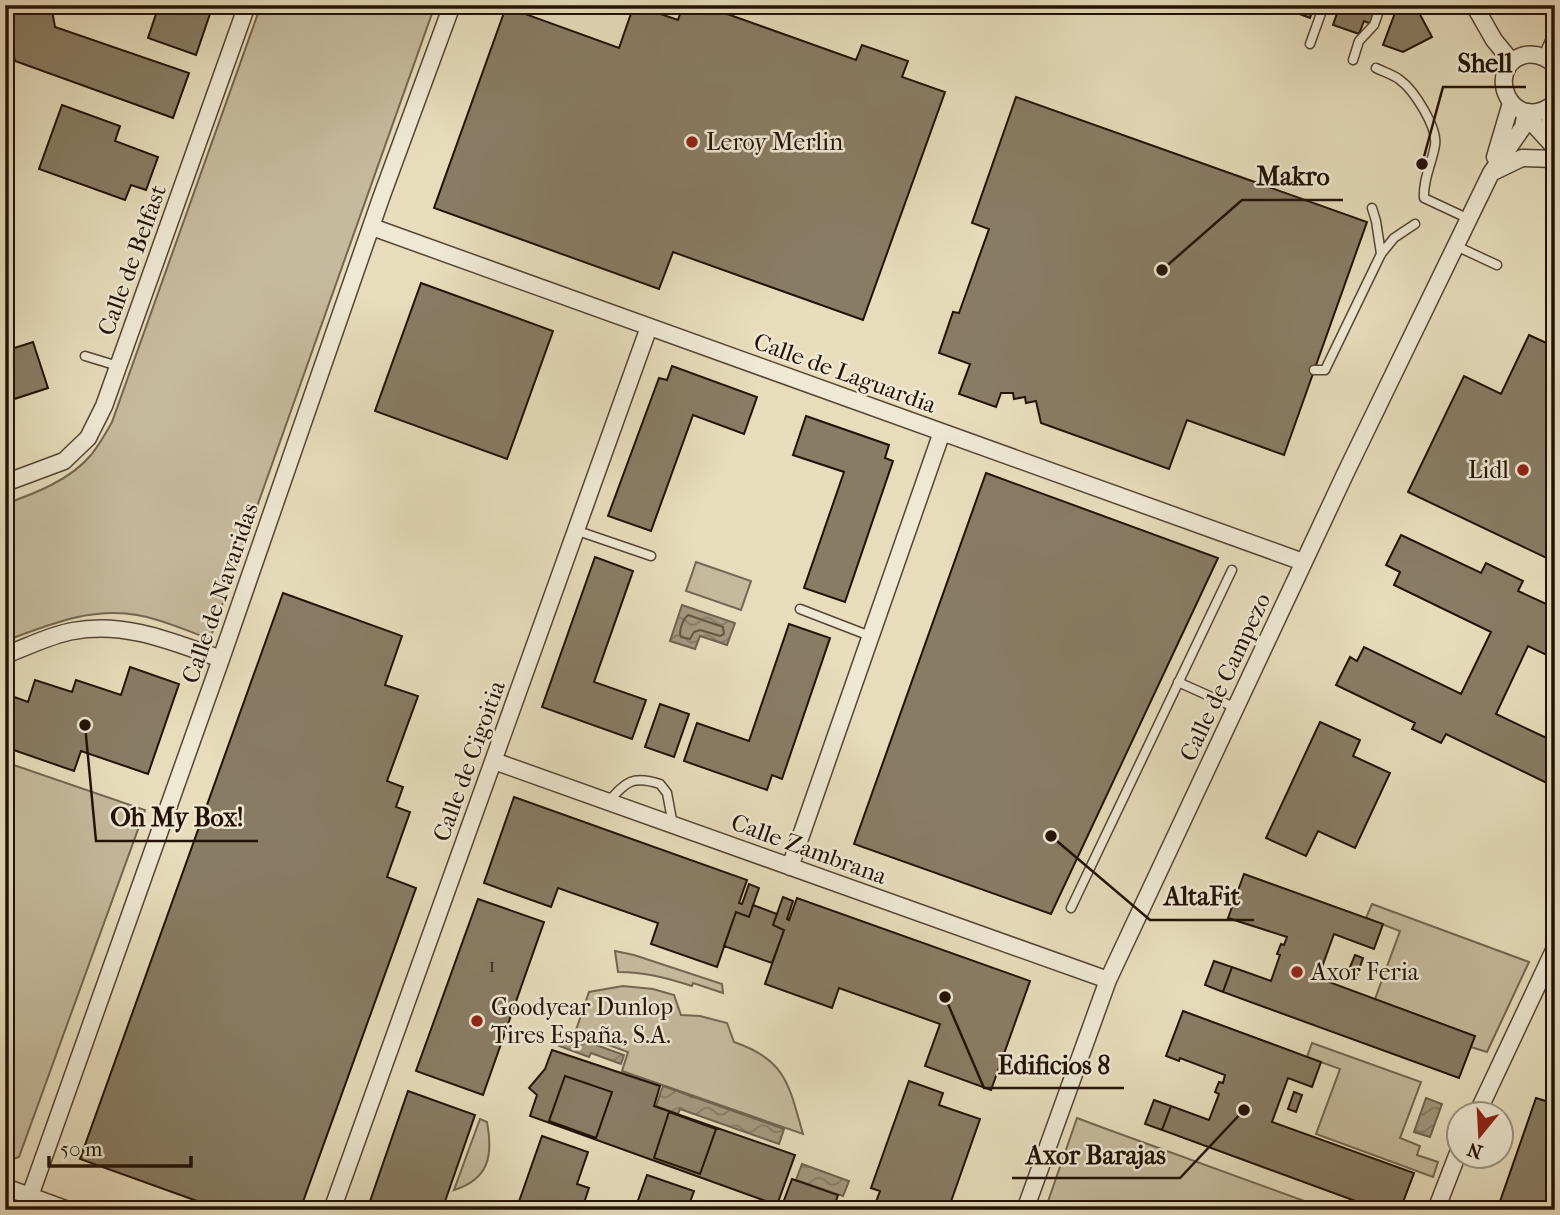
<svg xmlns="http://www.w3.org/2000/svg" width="1560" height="1215" font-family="'IM FELL French Canon',serif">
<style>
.green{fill:#c6ba9e;stroke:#746652;stroke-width:2}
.water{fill:url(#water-waves);stroke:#70624f;stroke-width:2}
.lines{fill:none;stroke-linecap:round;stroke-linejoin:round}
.shore{stroke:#645542;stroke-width:2}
.building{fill:#897c65;stroke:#231206;stroke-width:2}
.service-casing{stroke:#544534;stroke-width:11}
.minor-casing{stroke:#544534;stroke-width:19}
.service{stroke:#efe9d4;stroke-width:8}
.minor{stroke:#efe9d4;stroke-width:16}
.poi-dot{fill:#8f2418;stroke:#efe9d4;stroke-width:2.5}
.labels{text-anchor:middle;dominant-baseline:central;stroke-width:5;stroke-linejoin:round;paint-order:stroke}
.number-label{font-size:21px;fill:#3c2c1e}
.poi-label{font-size:24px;fill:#231206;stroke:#efe9d4;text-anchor:start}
.street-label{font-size:24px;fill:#231206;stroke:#efe9d4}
.leader{fill:none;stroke:#231206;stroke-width:2.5}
.callout-dot{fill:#231206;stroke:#efe9d4;stroke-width:2.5}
.callout-label{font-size:26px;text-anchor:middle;font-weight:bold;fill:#231206;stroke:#efe9d4;stroke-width:5;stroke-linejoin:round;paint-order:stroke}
</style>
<defs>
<pattern id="water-waves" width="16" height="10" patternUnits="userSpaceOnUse" patternTransform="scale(1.75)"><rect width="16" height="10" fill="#a4987f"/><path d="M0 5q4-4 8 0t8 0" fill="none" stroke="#857b66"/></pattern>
</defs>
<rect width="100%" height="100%" fill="#e7ddbd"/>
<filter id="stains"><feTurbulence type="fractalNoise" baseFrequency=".00286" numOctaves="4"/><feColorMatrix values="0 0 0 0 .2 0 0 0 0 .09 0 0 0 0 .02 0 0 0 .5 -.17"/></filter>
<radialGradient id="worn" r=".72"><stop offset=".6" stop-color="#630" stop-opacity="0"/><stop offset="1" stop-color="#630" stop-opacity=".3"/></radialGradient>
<!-- green -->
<path class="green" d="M261,5H435L210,639C187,631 162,619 137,615C90,607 48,625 5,641V504C36,493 70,480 91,455C99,445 106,433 112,422Z
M696,562L751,581L741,610L686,591Z
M5,762L145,810L19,1157L5,1162Z
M1372,904L1529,962L1487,1052L1471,1047L1375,999L1400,931L1366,918Z
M615,951L634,955L722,984L723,993L693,983L692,986C667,978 645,972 618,972Z
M623,986L653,989L674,995L681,1015L700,1016L727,1023L734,1042C787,1060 789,1086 803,1134L622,1071L628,1052L575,1033L589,992Z
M1312,1043L1421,1082L1400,1138L1420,1146L1417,1155L1438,1162L1433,1177L1316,1134L1340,1069L1307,1057Z
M1077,1118L1101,1127L1329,1210H1045Z
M480,1119L487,1122C493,1154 490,1179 454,1190Z"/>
<!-- water -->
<path class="water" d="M682,605L735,623L727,645L700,636L695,649L670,641Z
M563,1033L624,1055L621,1064L591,1053L589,1057L559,1046Z
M663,1086L784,1129L779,1144L680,1109L678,1114L656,1106Z
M1426,1098L1442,1104L1430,1137L1414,1132Z
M802,1164L849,1181L843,1196L796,1180Z"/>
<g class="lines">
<!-- shore -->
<path class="shore" d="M688,615L723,627L724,634L720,636L700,630L694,632L690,639L681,637C678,632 683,619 688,615Z"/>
</g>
<!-- building -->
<path class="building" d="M5,5H51L55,27L189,73L173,118L15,61L5,20Z
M159,5H213L196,55L148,38Z
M634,5L678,20L683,5H702L856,60L862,45L908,61L902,77L945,92L863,320L673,252L659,289L434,208L506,7L619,48Z
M1275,5H1314L1310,18Z
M1340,5H1377L1371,24L1364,21L1359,34L1333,25Z
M1398,5H1415L1432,37L1403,52L1383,45Z
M1016,97L1367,222L1284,455L1187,420L1169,469L1041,423L1036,401L1026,403L1025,397L1014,399L1013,393H1001L996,407L959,394L970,364L939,353L953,312L959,313L989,229L972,223Z
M62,105L120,126L115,141L158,157L146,190L131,185L125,200L39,169Z
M421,283L553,331L507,459L375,411Z
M1529,335L1555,347V562L1408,492L1464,376L1501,394Z
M33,342L48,388L5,402V351Z
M672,366L757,397L744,434L693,415L651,531L608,516L659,378L667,380Z
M806,416L889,445L885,458L893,461L845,602L804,588L844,472L793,455Z
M986,473L1218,558L1051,914L854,844Z
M1401,535L1481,573L1486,563L1523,581L1518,591L1555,608V659L1528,646L1496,714L1555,742V787L1446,734L1441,743L1412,729L1415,723L1336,685L1350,657L1357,661L1364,647L1461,694L1491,632L1394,585L1400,572L1386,565Z
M595,557L633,571L594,682L646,700L632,739L542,707Z
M283,593L402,636L385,685L418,696L387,781L403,787L396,807L410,812L387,877L416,888L300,1210H222L80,1159Z
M789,624L830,638L782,779L772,775L767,790L684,761L697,723L749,741Z
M130,667L179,684L148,774L81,751L74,771L5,747L6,694L28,702L35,680L72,692L76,680L121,695Z
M660,704L689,714L674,757L645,747Z
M1320,722L1360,740L1353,756L1390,773L1355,848L1318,831L1306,856L1266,838Z
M514,797L747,880L739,903L742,904L749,884L759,888L749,917L736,912L717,967L651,944L658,923L558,888L551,907L484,883Z
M1244,874L1383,924L1374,949L1334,934L1318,978L1475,1036L1459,1078L1223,992L1232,967L1271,981L1280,955L1277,954L1281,944L1284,945L1287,937L1228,918Z
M783,897L793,901L787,919L789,920L797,898L1030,981L991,1090L925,1066L940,1024L839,988L832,1008L765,984L784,930L773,925Z
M478,899L544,922L483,1095L416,1071Z
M753,905L777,914L773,925L784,930L772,963L724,946L736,912L749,917Z
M1355,955L1363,958L1357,975L1348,972Z
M1214,961L1232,967L1223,992L1205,985Z
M1183,1011L1321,1062L1312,1087L1288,1078L1272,1122L1414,1173L1400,1210H1380L1162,1130L1171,1106L1209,1120L1219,1094L1215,1092L1219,1082L1223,1083L1225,1075L1180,1058L1179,1061L1166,1056Z
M552,1050L660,1086L654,1106L795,1155L777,1205L530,1116L537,1095L529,1088L545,1069Z
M565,1076L612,1092L596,1138L549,1121Z
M909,1081L943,1093L939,1105L980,1119L948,1210H873L880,1191L871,1188Z
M408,1091L475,1115L442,1210H367Z
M1294,1092L1302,1095L1296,1112L1288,1109Z
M1536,1098L1555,1104V1210H1497Z
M1154,1100L1171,1106L1162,1130L1145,1124Z
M669,1112L716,1129L700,1174L654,1158Z
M542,1136L588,1152L577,1184L589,1188L583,1206L570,1201L567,1210H516Z
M647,1175L694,1191L687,1210H620L623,1202L636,1206Z
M792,1179L838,1195L833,1210H803L783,1203Z"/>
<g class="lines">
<defs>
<path id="service" d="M1310,44L1324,5
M1353,60L1359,41L1374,25L1381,5
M1376,68C1384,72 1394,75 1400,80C1414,90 1438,128 1435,145C1432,164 1423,178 1424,198L1469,219
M1372,208L1376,221L1381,254
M1456,246L1497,265
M85,356L118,366
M1314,370H1325L1381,254L1394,238L1415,224
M575,530L651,556
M800,609L870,636
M1178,682L1236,708
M608,802C626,782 632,775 660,784L667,793L673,825
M1071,908L1232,570"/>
<path id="minor" d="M1474,5L1494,40L1512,62
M1547,57L1555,39
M1555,65C1546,57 1537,53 1525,55C1482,66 1511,138 1555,103
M1547,109L1555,136
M1529,112L1536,127L1555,148
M1495,157L1511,103
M1493,172L1522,158L1555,159
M372,227L1303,562
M5,483L64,461L88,438L104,406L247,5
M5,655C27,647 50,635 73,631C125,621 173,642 221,659
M494,761L1108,980
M790,867L942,432
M1477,1114L1555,948
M5,1187L68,1210
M30,1196L221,659L381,198L452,5
M332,1210L649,327
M1025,1210L1108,980L1347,470L1491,173L1523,127L1526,112
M1436,1210L1458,1153"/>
</defs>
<!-- service casing -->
<use href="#service" class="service-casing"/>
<!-- minor casing -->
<use href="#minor" class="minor-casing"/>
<!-- service -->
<use href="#service" class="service"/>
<!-- minor -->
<use href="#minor" class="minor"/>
</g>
<!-- markers -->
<g class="poi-dot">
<circle cx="692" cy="142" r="7"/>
<circle cx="1523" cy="470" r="7"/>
<circle cx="1297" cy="972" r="7"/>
<circle cx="477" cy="1021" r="7"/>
</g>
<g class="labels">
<!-- number labels -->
<g class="number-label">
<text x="492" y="965">1</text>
</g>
<!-- poi labels -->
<g class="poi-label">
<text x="706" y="142">Leroy Merlin</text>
<text x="1509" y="470" text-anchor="end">Lidl</text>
<text x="1311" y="972">Axor Feria</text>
<text x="491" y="1007">Goodyear Dunlop<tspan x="491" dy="28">Tires España, S.A.</tspan></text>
</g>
<!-- street labels -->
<g class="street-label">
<text transform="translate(132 260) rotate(-70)">Calle de Belfast</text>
<text transform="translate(845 373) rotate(20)">Calle de Laguardia</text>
<text transform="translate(220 593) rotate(-71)">Calle de Navaridas</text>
<text transform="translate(1225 677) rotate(-65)">Calle de Campezo</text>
<text transform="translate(469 761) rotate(-70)">Calle de Cigoitia</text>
<text transform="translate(809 849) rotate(20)">Calle Zambrana</text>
</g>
</g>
<!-- callouts -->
<path class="leader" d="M1422 164L1443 87H1526M1162 270L1242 200H1343M85 725L96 841H258M1051 836L1150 920H1254M945 997L984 1088H1124M1244 1110L1180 1178H1012"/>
<g class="callout-dot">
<circle cx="1422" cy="164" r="7"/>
<circle cx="1162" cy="270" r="7"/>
<circle cx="85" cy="725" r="7"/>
<circle cx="1051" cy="836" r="7"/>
<circle cx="945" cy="997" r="7"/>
<circle cx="1244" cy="1110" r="7"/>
</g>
<g class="callout-label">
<text x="1485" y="72">Shell</text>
<text x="1293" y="185">Makro</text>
<text x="177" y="826">Oh My Box!</text>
<text x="1202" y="905">AltaFit</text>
<text x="1054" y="1074">Edificios 8</text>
<text x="1096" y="1164">Axor Barajas</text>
</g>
<!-- margin -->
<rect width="1560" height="1215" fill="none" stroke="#e7ddbd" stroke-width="28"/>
<rect x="7" y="7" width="1546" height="1201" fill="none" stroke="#231206" stroke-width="3.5"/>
<rect x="14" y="14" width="1532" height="1187" fill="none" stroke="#231206" stroke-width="2"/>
<!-- north arrow -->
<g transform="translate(1480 1135) rotate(198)"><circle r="33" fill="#efe9d4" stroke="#9d9382" stroke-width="2"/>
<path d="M0-5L12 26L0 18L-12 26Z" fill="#8f2418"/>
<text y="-10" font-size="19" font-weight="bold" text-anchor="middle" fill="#231206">N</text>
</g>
<!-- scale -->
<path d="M49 1156v10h142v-10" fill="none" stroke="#231206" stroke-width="3.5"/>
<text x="60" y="1156" font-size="21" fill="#231206" stroke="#efe9d4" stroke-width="5" paint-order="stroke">50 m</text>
<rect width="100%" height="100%" filter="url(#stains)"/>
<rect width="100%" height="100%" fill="url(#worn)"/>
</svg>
